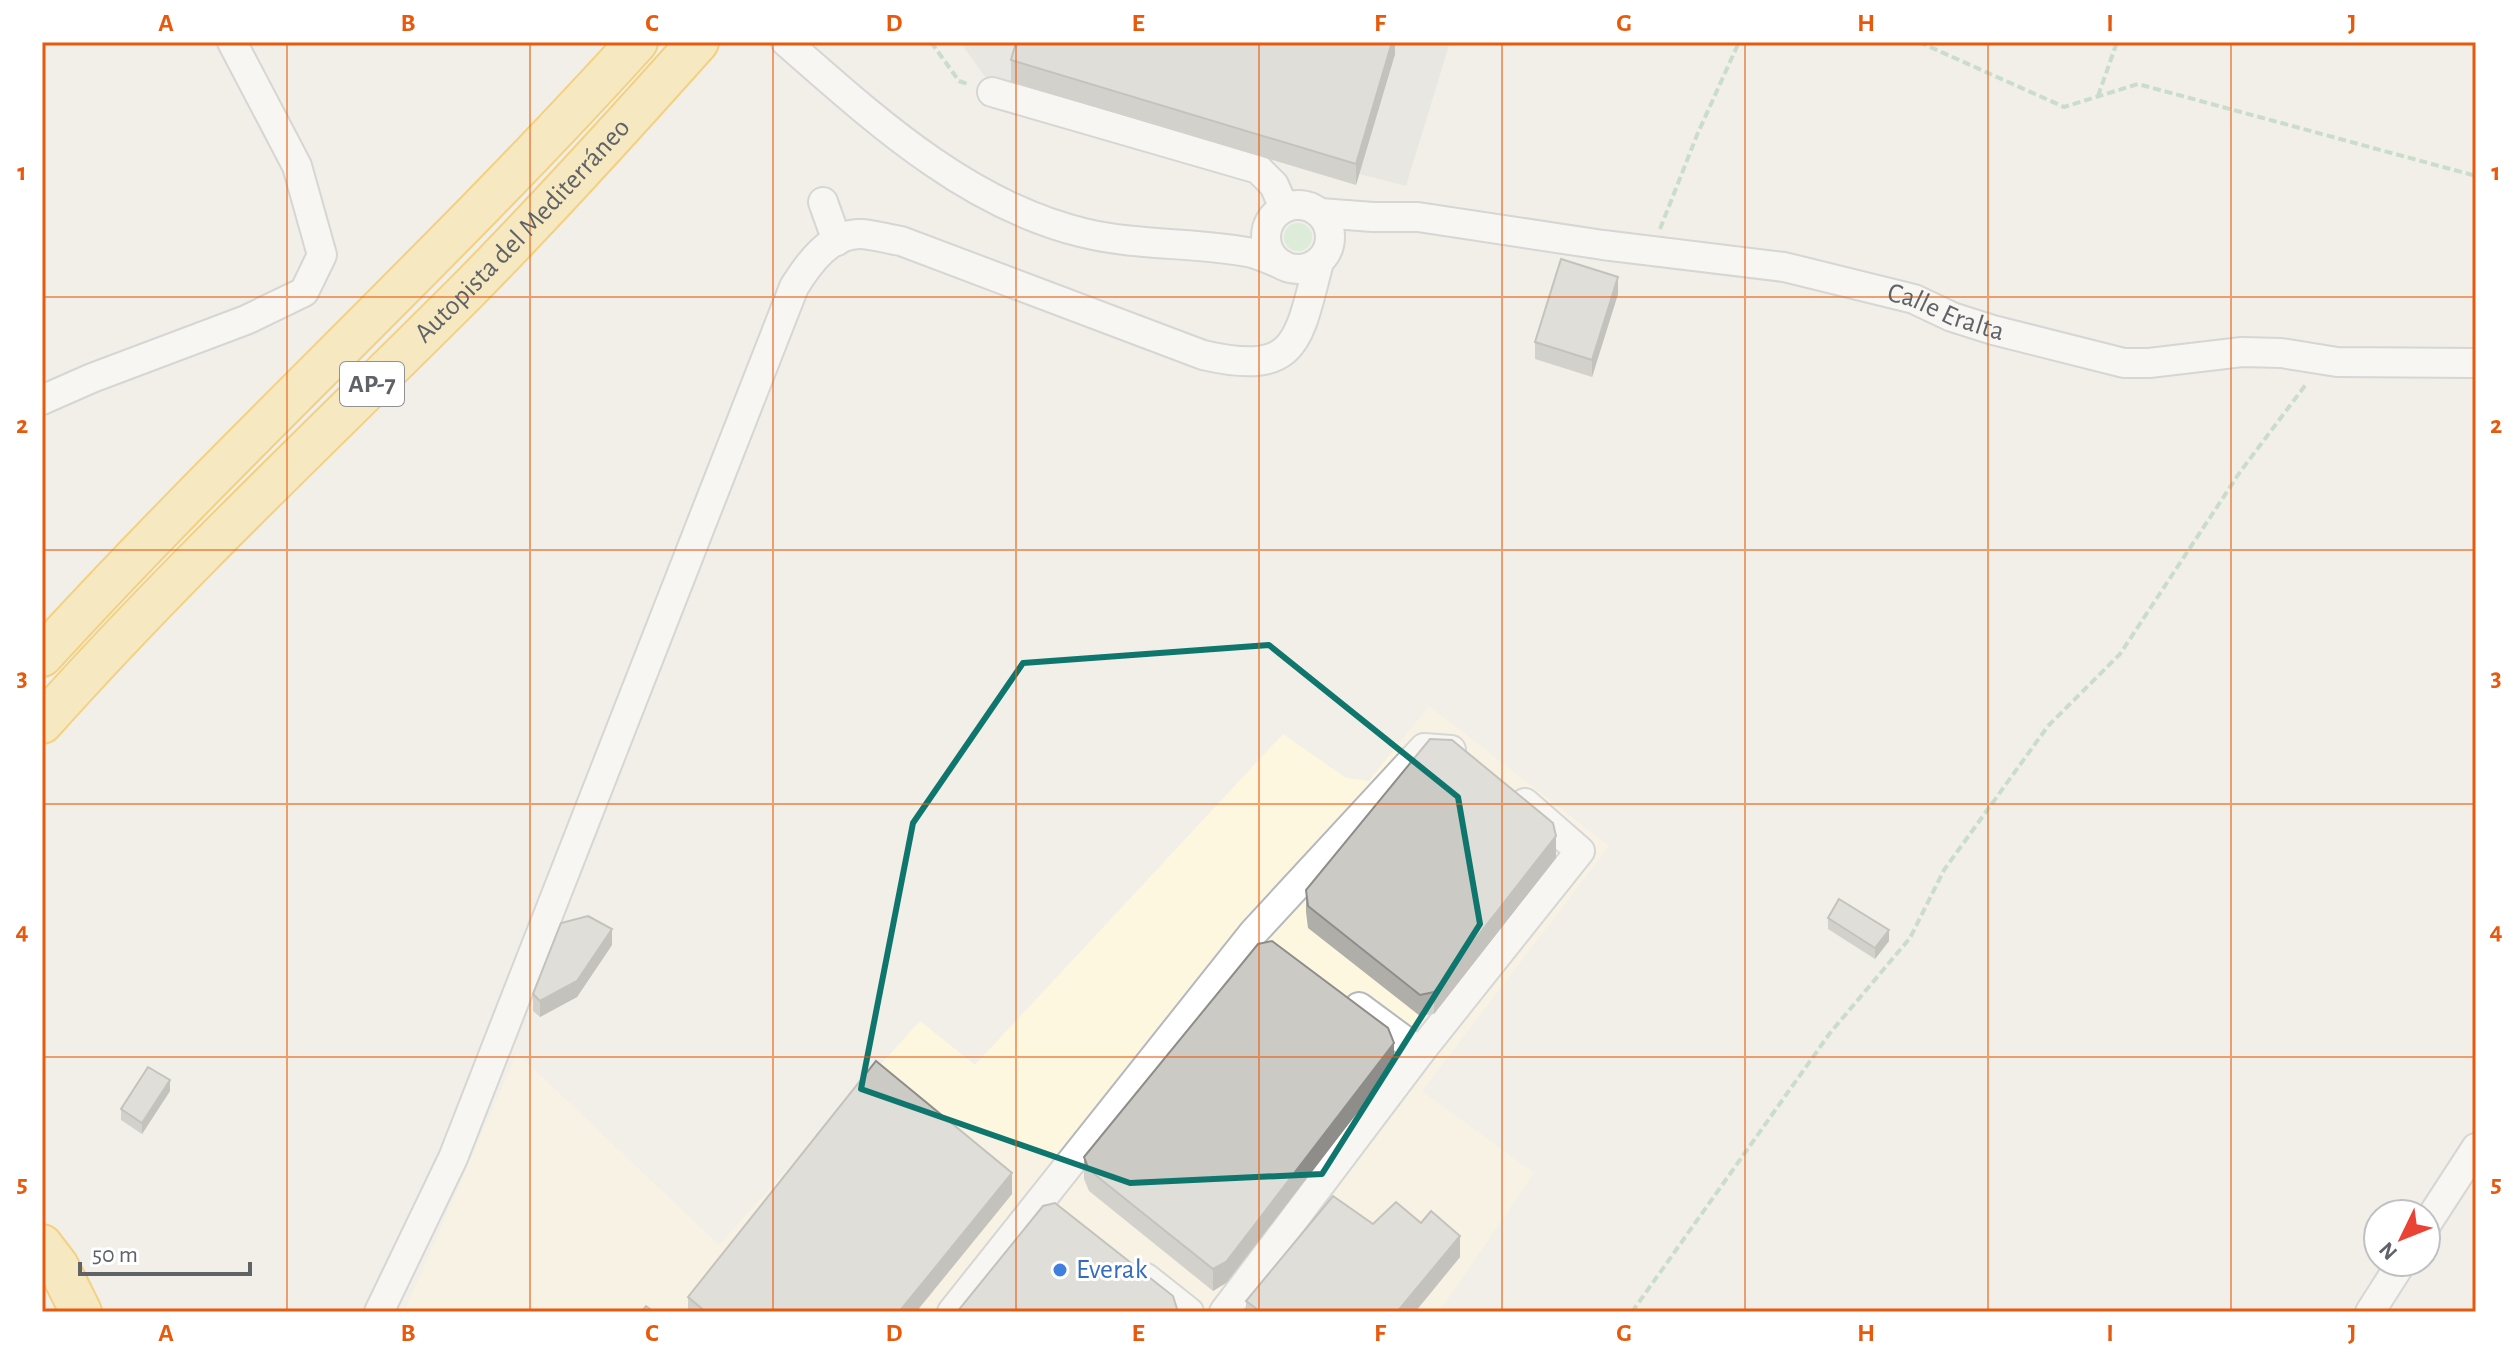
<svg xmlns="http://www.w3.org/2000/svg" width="2518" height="1354" font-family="'Alegreya Sans',sans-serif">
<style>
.commercial{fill:#fef7e0}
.industrial{fill:#e0deda}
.green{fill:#c5e8c5}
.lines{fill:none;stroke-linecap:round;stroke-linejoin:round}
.minor-casing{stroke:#b5b8bc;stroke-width:32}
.highway-casing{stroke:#f9ab00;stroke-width:44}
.path{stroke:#9cc7a9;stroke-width:4;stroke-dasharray:8 4;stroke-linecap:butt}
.minor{stroke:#fff;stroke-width:28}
.highway{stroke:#fde293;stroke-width:40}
.wall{fill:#afaea9}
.shaded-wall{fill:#8f8d8a}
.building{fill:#cccac5;stroke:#8f8d8a;stroke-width:2}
.marked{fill:none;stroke:#0f766e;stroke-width:6;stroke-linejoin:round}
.grid{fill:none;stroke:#e8590c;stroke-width:2;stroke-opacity:0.55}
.shop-dot{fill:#3f7fe0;stroke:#fff;stroke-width:3}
.labels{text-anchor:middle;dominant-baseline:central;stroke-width:6;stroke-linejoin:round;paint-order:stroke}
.shield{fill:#fff;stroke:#8f9295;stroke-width:2}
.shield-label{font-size:26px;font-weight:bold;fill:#5f6368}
.street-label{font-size:28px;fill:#5f6368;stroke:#fff}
.shop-label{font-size:28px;fill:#366cbe;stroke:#fff;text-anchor:start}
.neatline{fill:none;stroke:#e8590c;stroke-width:3}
.grid-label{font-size:26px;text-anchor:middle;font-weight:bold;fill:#e8590c}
</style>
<rect width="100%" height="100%" fill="#f1efe8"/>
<!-- commercial -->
<path class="commercial" d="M1429,706L1609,846L1422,1091L1534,1173L1439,1312H404L517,1053L719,1245L920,1021L975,1065L1283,734L1346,778L1369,781Z"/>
<!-- industrial -->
<path class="industrial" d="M960,42H1450L1406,186L986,78Z"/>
<!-- green -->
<path class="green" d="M1284 237a14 14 0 1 1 28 0a14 14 0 1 1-28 0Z"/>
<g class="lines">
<defs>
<g id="minor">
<path d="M786,42C874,119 967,205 1084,233C1138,246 1193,242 1247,252C1259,254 1270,260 1281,264"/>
<path d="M992,92L1258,169L1274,185L1284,208"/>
<path d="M823,202L837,241"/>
<circle cx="1298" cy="237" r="32"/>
<path id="s1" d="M1320,213L1373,217H1418L1603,245L1784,267L1914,299L1952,317L1993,330L2124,363H2149L2242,352L2281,353L2337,362L2476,363"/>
<path d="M42,400L92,378L246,320L304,292L322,255L297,166L232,42"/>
<path d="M1359,1007L1420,1052"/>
<path d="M2426,1225L2476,1148"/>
<path d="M1146,1278L1189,1312"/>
<path d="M379,1312L453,1158L794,287C809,263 830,233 862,234C875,235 888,239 901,241L1203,355C1298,377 1298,341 1319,262"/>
<path d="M952,1312L1254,932L1424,748L1451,750"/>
<path d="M1224,1312L1420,1052L1580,851L1525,803"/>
<path d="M2370,1312L2402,1262"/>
</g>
<g id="highway">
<path d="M42,656C234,446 445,254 637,42"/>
<path id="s2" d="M42,723C177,572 324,434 467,291C547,210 623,126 698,42"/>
<path d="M42,1245L58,1266L81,1312"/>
</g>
</defs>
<!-- minor casing -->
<use href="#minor" class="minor-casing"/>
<!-- highway casing -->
<use href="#highway" class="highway-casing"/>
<!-- path -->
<path class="path" d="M931,42L959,81L968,84
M1919,42L2064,107L2138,84L2476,176
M2098,96L2117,42
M1660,229L1697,135L1739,42
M1632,1312L1830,1033L1910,938L1944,870L2048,726L2120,654L2240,472L2307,383"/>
<!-- minor -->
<use href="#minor" class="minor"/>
<!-- highway -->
<use href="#highway" class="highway"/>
</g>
<!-- wall -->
<path class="wall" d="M1395,42V54L1356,185L1011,82V60Z
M1618,294L1592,377L1535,359V342Z
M1556,858L1434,1014L1420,1016L1308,928L1306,912V890Z
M1828,918L1889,941L1875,959L1828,929Z
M612,945L577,997L540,1017L533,1011V994Z
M1394,1065L1226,1283L1213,1291L1089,1191L1084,1179V1157Z
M170,1091L142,1134L121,1120V1109Z
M1012,1194L916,1312H688V1297Z
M1373,1224L1460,1257L1415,1312H1246V1301Z"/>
<!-- shaded-wall -->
<path class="shaded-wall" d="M1392,42H1395V54L1356,185V164Z
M1618,277V294L1592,377V360Z
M1556,836V858L1434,1014V992Z
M612,929V945L577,997L540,1017V1001Z
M1889,930V941L1875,959V948Z
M1394,1043V1065L1226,1283L1213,1291V1269Z
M170,1080V1091L142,1134V1123Z
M1012,1173V1194L916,1312H899Z
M1460,1236V1257L1415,1312H1397Z"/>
<!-- building -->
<path class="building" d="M1016,42H1392L1356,164L1011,60Z
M1561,259L1618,277L1592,360L1535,342Z
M1430,739L1452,740L1553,823L1556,836L1434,992L1420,995L1308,906L1306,890Z
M1839,899L1889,930L1875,948L1828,918Z
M588,916L612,929L577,981L540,1001L533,994L561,923Z
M1272,941L1388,1028L1394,1043L1226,1262L1213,1269L1089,1170L1084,1157L1258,944Z
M876,1061L1012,1173L899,1312H706L688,1297Z
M148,1067L170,1080L142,1123L121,1109Z
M1333,1196L1373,1224L1396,1202L1421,1223L1431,1211L1460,1236L1397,1312H1261L1246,1301Z
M1055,1203L1173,1296L1178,1312H957L1043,1206Z
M646,1306L654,1312H641Z"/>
<!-- marked area -->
<path d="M0 0H2518V1354H0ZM1269,645L1458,797L1480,924L1322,1174L1130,1183L861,1089L913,823L1023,663Z" fill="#f1efe8" fill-opacity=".55" fill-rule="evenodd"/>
<path class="marked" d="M1269,645L1458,797L1480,924L1322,1174L1130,1183L861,1089L913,823L1023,663Z"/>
<!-- grid -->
<path class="grid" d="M287,42V1312M530,42V1312M773,42V1312M1016,42V1312M1259,42V1312M1502,42V1312M1745,42V1312M1988,42V1312M2231,42V1312M42,297H2476M42,550H2476M42,804H2476M42,1057H2476"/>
<!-- markers -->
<circle class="shop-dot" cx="1060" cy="1270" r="8"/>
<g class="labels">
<!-- shield labels -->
<rect class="shield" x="340" y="362" width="64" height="44" rx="6"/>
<g class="shield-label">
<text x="372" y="384">AP-7</text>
</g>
<!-- street labels -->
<g class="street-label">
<text stroke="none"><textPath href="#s2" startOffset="688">Autopista del Mediterráneo</textPath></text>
<text stroke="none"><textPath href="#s1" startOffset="636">Calle Eralta</textPath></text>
</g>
<!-- shop labels -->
<g class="shop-label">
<text x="1076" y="1270">Everak</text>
</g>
</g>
<!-- border -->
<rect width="2518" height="1354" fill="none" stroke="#ffffff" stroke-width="88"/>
<!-- north arrow -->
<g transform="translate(2402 1238) rotate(227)"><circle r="38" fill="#ffffff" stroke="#bfc1c3" stroke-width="2"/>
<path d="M0-6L14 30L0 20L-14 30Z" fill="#ea4335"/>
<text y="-12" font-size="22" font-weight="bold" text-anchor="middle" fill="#5f6368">N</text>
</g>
<!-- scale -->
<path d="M80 1262v12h170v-12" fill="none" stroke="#5f6368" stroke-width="4"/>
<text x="92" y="1262" font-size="24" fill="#5f6368" stroke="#ffffff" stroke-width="6" paint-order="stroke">50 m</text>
<rect x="44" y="44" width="2430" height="1266" class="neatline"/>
<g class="grid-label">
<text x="166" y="31">A</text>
<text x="408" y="31">B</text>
<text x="652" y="31">C</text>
<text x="894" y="31">D</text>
<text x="1138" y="31">E</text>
<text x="1380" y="31">F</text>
<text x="1624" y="31">G</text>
<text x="1866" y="31">H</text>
<text x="2110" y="31">I</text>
<text x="2352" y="31">J</text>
<text x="22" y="180">1</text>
<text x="2496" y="180">1</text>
<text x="22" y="433">2</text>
<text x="2496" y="433">2</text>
<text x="22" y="686">3</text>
<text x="2496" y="686">3</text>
<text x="22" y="939">4</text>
<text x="2496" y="939">4</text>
<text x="22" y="1192">5</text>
<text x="2496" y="1192">5</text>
<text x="166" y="1341">A</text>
<text x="408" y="1341">B</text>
<text x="652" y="1341">C</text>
<text x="894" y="1341">D</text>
<text x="1138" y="1341">E</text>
<text x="1380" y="1341">F</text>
<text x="1624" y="1341">G</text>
<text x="1866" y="1341">H</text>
<text x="2110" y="1341">I</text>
<text x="2352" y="1341">J</text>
</g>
</svg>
